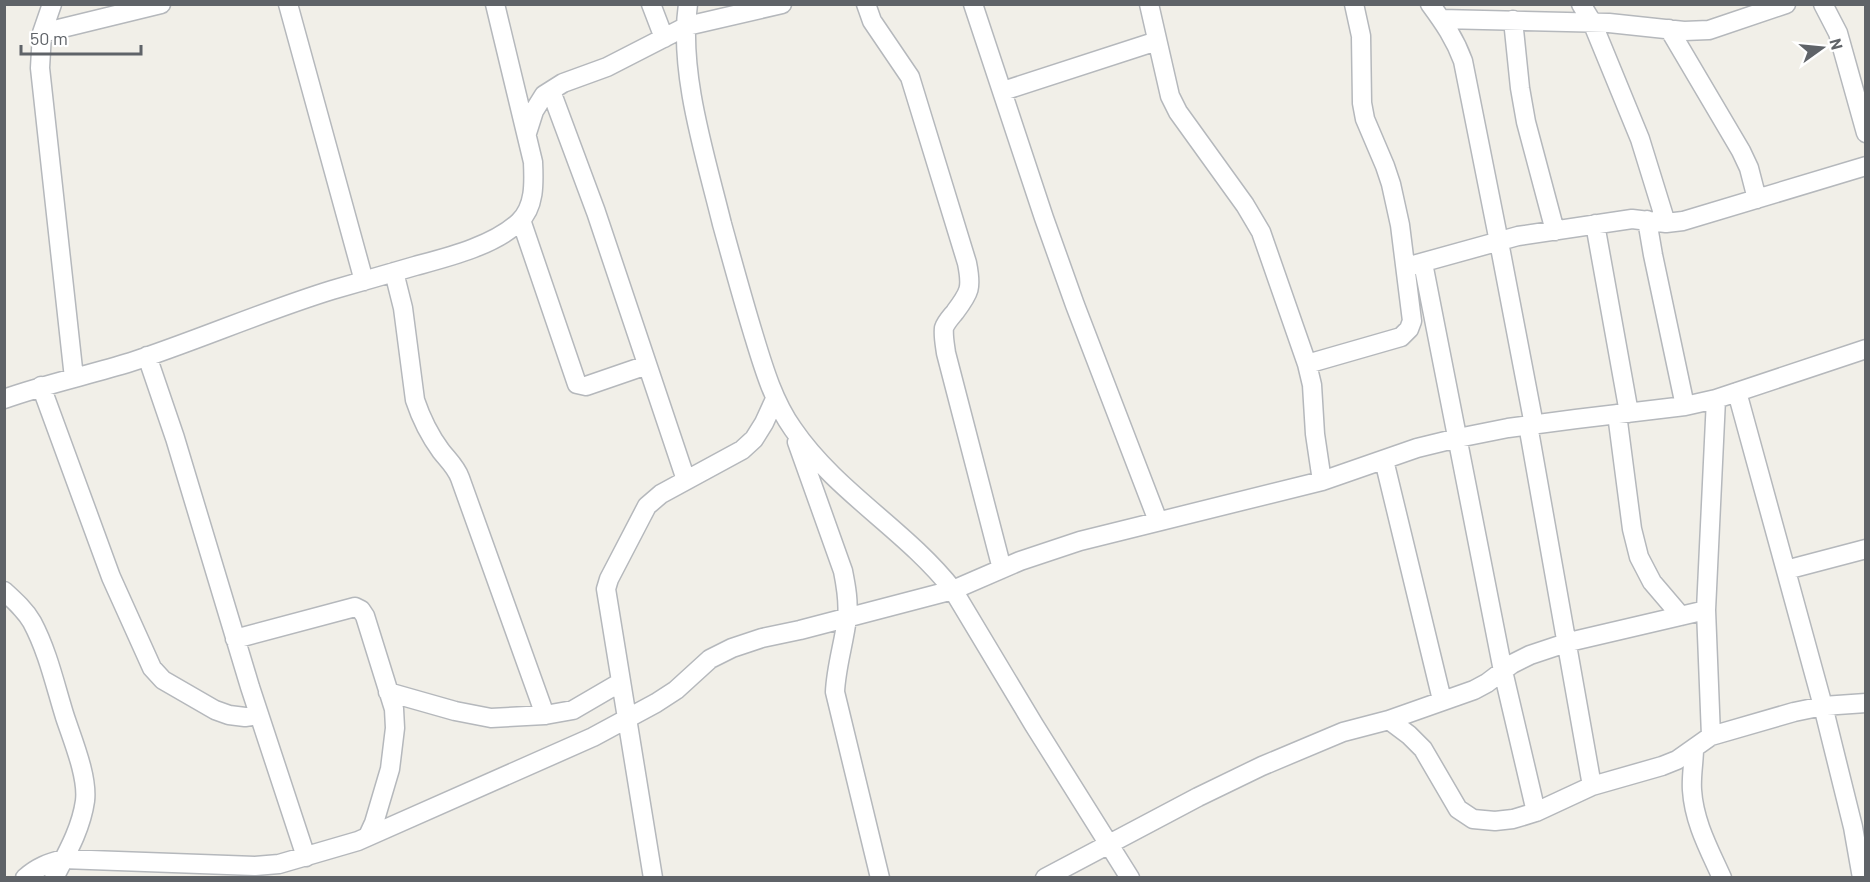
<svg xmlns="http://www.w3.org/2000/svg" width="1870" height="882" font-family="Barlow,sans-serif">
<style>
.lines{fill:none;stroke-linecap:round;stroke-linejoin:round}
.street-casing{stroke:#b5b8bc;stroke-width:21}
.street{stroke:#fff;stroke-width:18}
</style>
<rect width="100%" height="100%" fill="#f1efe8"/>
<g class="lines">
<defs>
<path id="street" d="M52,4L42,33L40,68L74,378
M288,4L364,281
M651,4L664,38
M688,4C678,72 706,158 722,224C732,260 742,297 753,333C763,366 773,401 793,429C836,492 906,530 953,590L1034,725L1130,878
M866,4L872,21L910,77L967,263C972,288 970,292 955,312C951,317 946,322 944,328C943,336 945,345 946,353L1002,569
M973,4L1044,218L1075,305L1158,521
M1149,4L1170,96L1178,112L1245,205L1261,232L1307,364L1312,385L1315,434L1322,481
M1430,4C1444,23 1455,39 1463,61L1499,242L1534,425
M1581,4L1592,22L1640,139L1666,223
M1823,4L1838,33L1866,133
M1441,19L1609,23L1684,31L1709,30L1786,4
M1513,20L1520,88L1526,122L1555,231
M1669,29L1741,151L1749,168L1757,199
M42,33L161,4
M551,91L596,212L686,480
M1003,91L1157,41
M527,133L534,111L544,95L563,83L607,67L687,26L782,4
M521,220L577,384L586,386L647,365
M1647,220L1653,255L1685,406
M1595,224L1629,413
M1423,263L1503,671L1536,812
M1406,267L1518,236L1632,219L1666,223L1683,221L1866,166
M394,272L403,308L415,400C421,418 430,436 441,451C448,460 456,467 460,478L545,715
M147,356L175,438L250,687L306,857
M1307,364L1401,337L1409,329L1412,321L1400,225L1391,184L1385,166L1365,119L1362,103L1361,36L1354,4
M41,386L111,577L152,668L163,680L215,710L229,715L245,717L259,715
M1737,392L1823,706L1853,827L1862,878
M4,399C46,384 89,375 131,362C198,340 264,311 332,290C360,282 387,274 415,266C448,257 493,246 519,222C535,207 534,183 533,162L495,4
M1617,414L1632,529L1639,557L1652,582L1681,616
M1528,425L1592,786
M797,442L843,571C846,586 849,602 847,618C844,643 836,667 835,692L880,878
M1384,460L1442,700
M1786,570L1866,549
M4,591C15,601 25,610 32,622C48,652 55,685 65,717C73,741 88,777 85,801C81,829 67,853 54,878
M235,639L355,607L361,610L365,616L394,709L395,728L390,769L374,823L368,836
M388,692L455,711L491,718L545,715L573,710L621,682
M1389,720L1409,735L1423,749L1458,809L1473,819L1495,821L1513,819L1536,812L1592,786L1662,766L1677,760L1711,736L1794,712L1823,706L1866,703
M1711,736L1706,610L1716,399
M1694,748C1694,762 1691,776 1692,790C1694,822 1709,849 1722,878
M25,878C37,867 49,863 63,859L255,866L279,864L358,841L593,737L656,703L676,690L710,659L732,648L762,638L800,630L953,590L1020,561L1080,541L1322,481L1417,448L1458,438L1508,428L1576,419L1685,406L1716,399L1866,349
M653,878L606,589L609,579L647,506L661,494L742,450L754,439L764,423L775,399
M1045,878L1198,797L1262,766L1343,732L1389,720L1474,690L1487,683L1512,664L1530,655L1569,642L1706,610"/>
</defs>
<!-- street casing -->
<use href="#street" class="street-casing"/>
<!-- street -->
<use href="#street" class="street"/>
</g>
<!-- border -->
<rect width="1870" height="882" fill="none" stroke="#5f6368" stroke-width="12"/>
<!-- north arrow -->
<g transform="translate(1822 48) rotate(75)" stroke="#ffffff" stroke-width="4.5" paint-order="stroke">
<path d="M0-4.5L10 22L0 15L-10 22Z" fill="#5f6368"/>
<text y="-9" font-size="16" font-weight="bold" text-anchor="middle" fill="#5f6368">N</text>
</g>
<!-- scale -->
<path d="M21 45v9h120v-9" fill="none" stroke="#5f6368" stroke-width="3"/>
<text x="30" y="45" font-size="18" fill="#5f6368" stroke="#ffffff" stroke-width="4.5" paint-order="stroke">50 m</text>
</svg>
